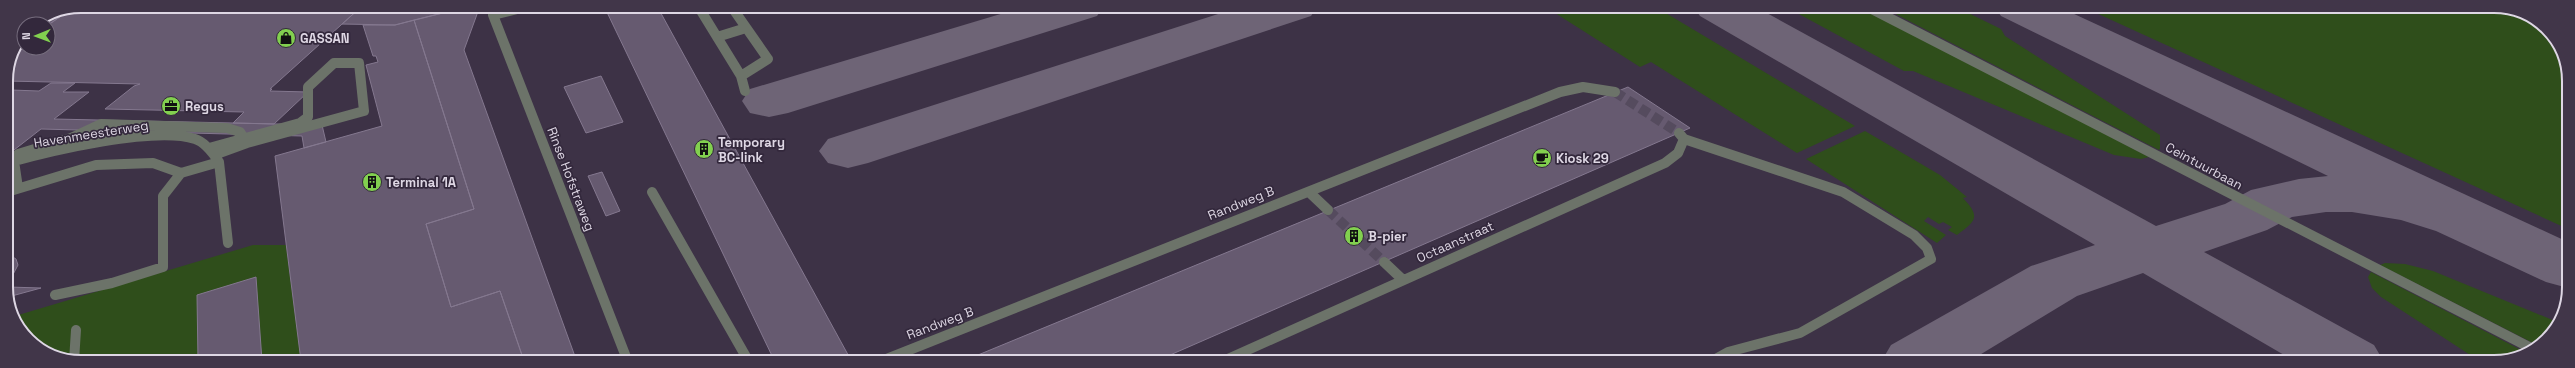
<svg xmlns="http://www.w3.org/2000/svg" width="2575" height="368" font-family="'Space Grotesk',sans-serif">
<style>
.green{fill:#2f4e1b}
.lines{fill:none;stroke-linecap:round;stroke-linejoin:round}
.taxiway{fill:#6e6476;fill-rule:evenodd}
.building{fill:#665a70;stroke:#84788f}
.minor-tunnel{stroke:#554b5e;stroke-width:10;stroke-dasharray:10 5;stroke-linecap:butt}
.minor{stroke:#6c7369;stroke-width:10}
.labels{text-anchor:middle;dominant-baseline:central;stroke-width:3.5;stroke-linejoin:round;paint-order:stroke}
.poi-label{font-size:13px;font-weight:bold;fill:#ded7e4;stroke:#33283c;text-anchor:start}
.street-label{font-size:13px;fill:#ded7e4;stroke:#33283c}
.rim{fill:none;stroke:#ded7e4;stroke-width:2}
</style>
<rect width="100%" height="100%" fill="#3d3246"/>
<!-- green -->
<path class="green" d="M1544,6H1654L1855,126L1797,153L1651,62L1640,67Z
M1784,6H1860L2149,157L2141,159L2114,155L1913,71H1904Z
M1880,6H1954L2001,29L2005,36L2160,135V148L2159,150Z
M2083,7H2503L2543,25L2568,66V229Z
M1865,131L1940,175L1967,197L1963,198C1981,217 1976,221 1957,235L1948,230L1952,227L1943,222L1939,224L1928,217L1924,221L1946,235L1937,243L1806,159Z
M253,245H286L301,361H72L32,343L15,316Z
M2385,263L2405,264L2433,271L2555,321L2543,343L2537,345L2380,265Z
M2371,272L2523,351L2494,362H2481L2381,297L2372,288L2368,277Z"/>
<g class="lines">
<!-- taxiway -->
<path class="taxiway" d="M1027,6H1104L1097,16L788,113L769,117L750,113L742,101L750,89Z
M1243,6H1318L1311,16L868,163L848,168L828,163L819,151L828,139Z
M1693,6H1754L2156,226L2225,204L2251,190L2299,179L2328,176L2001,16L1994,6L2059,7L2568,242V288L2546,282L2436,231L2401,220L2352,212H2326L2292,217L2267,230L2204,252L2374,345L2384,362H2296L2143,273L2077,296L1968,362H1881L1891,345L2031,266L2095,245L1700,16Z"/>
</g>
<!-- building -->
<path class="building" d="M81,6H336L361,7L270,89H272L270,91L308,92L274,124L233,123L244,112L105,109L134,86L140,84L6,81L14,49L24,42V48H48V25L73,8Z
M471,6L395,25L342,24L361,7Z
M471,6H480L464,50L577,362L524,361L500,291L451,307L426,224L474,209L414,20Z
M604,6H657L852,362H775Z
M73,8L48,25L34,24L53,12Z
M414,20L474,209L426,224L451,307L500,291L524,361H301L275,156L382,126L366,65L378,62L376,56H373L363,25H395Z
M601,76L623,122L586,133L564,87Z
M51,83H75L63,92H89L54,119L322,125L326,142L304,148L302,136L41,129L14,150H7L6,94L11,90L39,91Z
M1628,87L1690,128L1154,362H961Z
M602,172L620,211L606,216L588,176Z
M8,254L16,259L18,265L8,284Z
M256,277L262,361H198L197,295Z
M8,287L41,288L8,297Z"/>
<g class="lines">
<!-- minor-tunnel -->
<path class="minor-tunnel" d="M1615,92L1679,133
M1328,210L1384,262"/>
<!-- minor -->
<path class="minor" d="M494,6L493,15L628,362
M698,6L741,76L768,59L731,6
M1866,6L2531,348
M493,15L529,6
M717,37L746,28
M741,76L745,91
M1684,139L1843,192L1914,235L1927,248L1931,259L1800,333L1728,352L1710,362
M209,148L300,123L308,117V87L334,63H359L364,111L247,143L214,155
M18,154L71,138L101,124L227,128L240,132L247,143
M14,161L18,188
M219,162L228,243
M7,163C50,151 154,126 195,139C205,142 213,153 219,162L181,173L153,163L96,165L7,192
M652,192L749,362
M1309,192L1328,210
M1384,262L1403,280
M55,295L112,283L163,267V196L181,173
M74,361L76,330
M879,362L1560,92L1583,87L1615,92
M1221,362L1665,163L1678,153L1684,139L1679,133"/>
</g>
<!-- icons -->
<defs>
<symbol id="shop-disc" viewBox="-11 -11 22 22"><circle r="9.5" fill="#82d04f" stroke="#33283c"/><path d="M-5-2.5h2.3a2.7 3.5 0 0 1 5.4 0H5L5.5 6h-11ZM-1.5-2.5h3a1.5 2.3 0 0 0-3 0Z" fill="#111"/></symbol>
<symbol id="office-disc" viewBox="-11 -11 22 22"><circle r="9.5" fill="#82d04f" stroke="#33283c"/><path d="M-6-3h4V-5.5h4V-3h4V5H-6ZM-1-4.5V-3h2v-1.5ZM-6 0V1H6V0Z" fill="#111"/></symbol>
<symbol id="building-disc" viewBox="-11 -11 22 22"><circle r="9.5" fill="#82d04f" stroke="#33283c"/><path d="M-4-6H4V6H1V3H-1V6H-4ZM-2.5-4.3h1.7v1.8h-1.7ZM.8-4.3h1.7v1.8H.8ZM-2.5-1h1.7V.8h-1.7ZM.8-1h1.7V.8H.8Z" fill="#111"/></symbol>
<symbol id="cafe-disc" viewBox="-11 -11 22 22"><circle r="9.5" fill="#82d04f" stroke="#33283c"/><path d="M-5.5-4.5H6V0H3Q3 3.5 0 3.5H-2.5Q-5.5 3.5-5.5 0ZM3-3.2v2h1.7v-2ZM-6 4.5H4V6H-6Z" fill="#111"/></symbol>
</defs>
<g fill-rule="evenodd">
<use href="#shop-disc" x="275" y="27" width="22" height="22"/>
<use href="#office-disc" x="160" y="95" width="22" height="22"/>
<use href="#building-disc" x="693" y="138" width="22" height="22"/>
<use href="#cafe-disc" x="1531" y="147" width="22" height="22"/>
<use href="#building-disc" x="361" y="171" width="22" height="22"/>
<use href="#building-disc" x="1343" y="225" width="22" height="22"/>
</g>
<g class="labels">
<!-- poi labels -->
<g class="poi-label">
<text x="300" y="38">GASSAN</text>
<text x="185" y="106">Regus</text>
<text x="718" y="142">Temporary<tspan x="718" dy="15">BC-link</tspan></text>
<text x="1556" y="158">Kiosk 29</text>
<text x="386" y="182">Terminal 1A</text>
<text x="1368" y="236">B-pier</text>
</g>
<!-- street labels -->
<g class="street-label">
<text transform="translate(91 134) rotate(-9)">Havenmeesterweg</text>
<text transform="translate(2204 166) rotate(28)">Ceintuurbaan</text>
<text transform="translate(571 179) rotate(69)">Rinse Hofstraweg</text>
<text transform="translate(1241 203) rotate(-22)">Randweg B</text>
<text transform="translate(1455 242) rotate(-24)">Octaanstraat</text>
<text transform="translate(940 323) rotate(-21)">Randweg B</text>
</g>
</g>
<!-- crop -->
<path d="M0 0H2575V368H0ZM81 13H2494A68 68 0 0 1 2562 81V287A68 68 0 0 1 2494 355H81A68 68 0 0 1 13 287V81A68 68 0 0 1 81 13Z" fill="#413649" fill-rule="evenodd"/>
<path class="rim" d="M81 13H2494A68 68 0 0 1 2562 81V287A68 68 0 0 1 2494 355H81A68 68 0 0 1 13 287V81A68 68 0 0 1 81 13Z"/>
<!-- north arrow -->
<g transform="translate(36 36) rotate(269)"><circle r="19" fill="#33283c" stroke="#776e7f"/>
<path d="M0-3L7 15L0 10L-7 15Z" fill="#82d04f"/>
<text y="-6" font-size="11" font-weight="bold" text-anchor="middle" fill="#ded7e4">N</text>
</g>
</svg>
